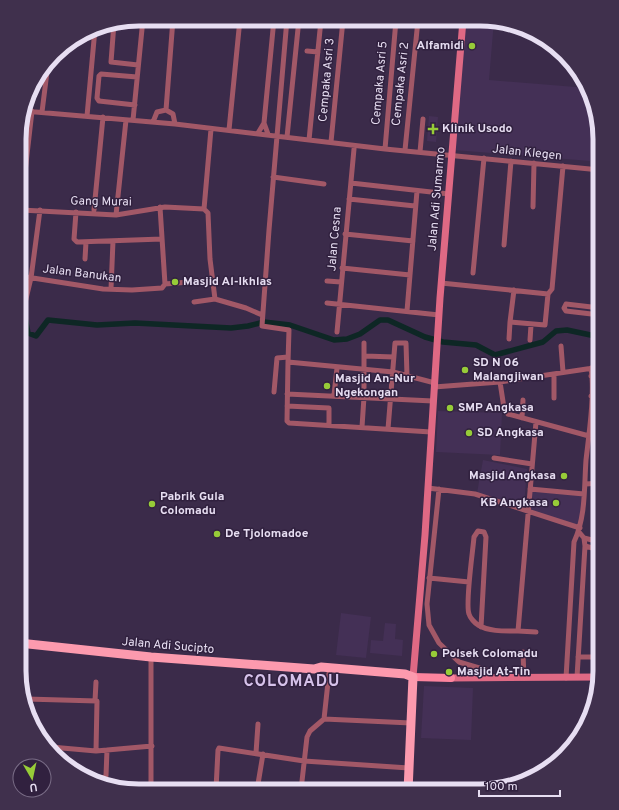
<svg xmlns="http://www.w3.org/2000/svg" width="619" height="810" font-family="Overpass,sans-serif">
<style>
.built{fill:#443056}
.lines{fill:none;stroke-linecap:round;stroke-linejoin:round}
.canal{stroke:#0e2725;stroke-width:5.5}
.minor{stroke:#a25867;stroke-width:5}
.secondary{stroke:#df6984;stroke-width:7}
.primary{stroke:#fd849e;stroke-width:8}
.trunk{stroke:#fc9aae;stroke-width:9}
.poi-dot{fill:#97cc38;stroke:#31213f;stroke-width:1.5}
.labels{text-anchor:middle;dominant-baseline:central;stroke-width:3;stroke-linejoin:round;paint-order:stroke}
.poi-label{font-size:12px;font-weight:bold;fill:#e7def2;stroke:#31213f;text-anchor:start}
.street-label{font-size:12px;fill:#e7def2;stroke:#31213f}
.district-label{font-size:16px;font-weight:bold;letter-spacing:1px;fill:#d6c2ea;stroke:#31213f}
.rim{fill:none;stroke:#e7def2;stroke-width:5}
</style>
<rect width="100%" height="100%" fill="#3b2b4a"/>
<!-- built -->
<path class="built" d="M465,20H494L489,80L588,88L594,115L590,161L454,150Z
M429,116L438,117L436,142L427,141Z
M438,411L502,413L500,455L436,452Z
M483,460L527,469L524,506L477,493Z
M531,491L583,495L580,526L530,510Z
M341,613L371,617L366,658L336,655Z
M385,623L396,624L395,639L403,640L402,656L370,653L371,640L383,641Z
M424,686L473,688L471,740L421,738Z"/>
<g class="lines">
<!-- canal -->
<path class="canal" d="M20,301L22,302L28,333L36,336L48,320L97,325L135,323L231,328L248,326L264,322L290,325L334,340L347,339L360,334L380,320H388L425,337L443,342L476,345L495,355L543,342L556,331L567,330L600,337"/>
<!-- minor -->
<path class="minor" d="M287,19L269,230L262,326L289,330L288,362L393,372L435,383
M114,23L111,62L138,65
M307,51L318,52
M135,105L99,101L97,98L99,76L101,74L137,77
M166,110L173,19
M24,111L175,124L385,149L600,170
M42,112L48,64
M87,116L95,29
M133,120L143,19
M153,122L157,112L166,110L173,114L175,124
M264,123L274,19
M229,130L240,19
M258,133L264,123L268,134
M287,137L299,19
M309,140L321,20
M331,142L343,20
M385,149L396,20
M405,150L418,20
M420,152L423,119
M273,177L324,184
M351,183L449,194
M349,199L415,206
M160,207L165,284
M533,207L534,163
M204,209L211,129
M21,210L116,215L165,207L204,209
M94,210L103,117
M76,212L74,239L77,242L162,239
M116,215L126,120
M20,216L32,111
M345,234L413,241
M504,245L511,161
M85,259L86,242
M342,268L410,275
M473,273L484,158
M20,276L103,289L132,290L162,288L165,284
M327,281L341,282
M441,283L548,294
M165,284L213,280
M111,289L113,241
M514,290L510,322L545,325L548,294L552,289L563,166
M215,299L246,308L262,315
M194,302L215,299L210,259L208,213L204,209
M25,303L31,278L40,210
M327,303L439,315
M407,311L417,191
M600,315L566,311L564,308L566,304L600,308
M337,332L354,149
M509,339L510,322
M530,340L531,325
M561,346L563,372
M365,356L394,357
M288,362L287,421L289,423L431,432
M591,376H600
M500,382L504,408L508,414L589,436
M434,387L500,382L600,367
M274,392L277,358L288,357
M287,394L433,401
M334,395L337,368
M591,396L600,398
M554,398V374
M287,406L329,408V425
M522,418L523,400
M362,427L364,397V343
M388,429L395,343H406L407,376
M494,458L532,464
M586,484L600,483
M428,488L475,494L580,528
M439,489L427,604L429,625L439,643L459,662L486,670L488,677
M530,489L584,494
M584,538L600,542
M585,546L600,550
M429,578L469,582
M481,627L486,537L484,532L478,531L474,537C473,550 465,604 469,614C470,618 475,623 478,625C490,632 505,631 518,631L536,422
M518,631L536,632
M523,652L524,678
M151,657V790
M578,657H600
M577,677L585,546L584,538L579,532
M566,678L574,542C586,516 584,488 586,460C589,434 595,393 591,368
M26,699L97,701L96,751
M95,701L96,682
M324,719L411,723
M51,747L96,751L152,746
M256,753L258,724
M96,779L106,776L107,750
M258,784L263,754
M151,788L216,789L218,750L219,748L304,761L409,768
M301,790L307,737L310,731L324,719L329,673"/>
<!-- secondary -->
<path class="secondary" d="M413,677L425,535L440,298L463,20
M451,678L600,677"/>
<!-- primary -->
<path class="primary" d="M413,677L451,678"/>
<!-- trunk -->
<path class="trunk" d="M19,643L151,657L314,669L321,667L405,674L413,677
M408,791L413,677"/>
</g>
<!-- markers -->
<g class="poi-dot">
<circle cx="472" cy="46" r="4"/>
<path d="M431 123h4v4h4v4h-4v4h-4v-4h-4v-4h4z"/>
<circle cx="175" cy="282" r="4"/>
<circle cx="465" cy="370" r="4"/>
<circle cx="327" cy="386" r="4"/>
<circle cx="450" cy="408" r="4"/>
<circle cx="469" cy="433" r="4"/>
<circle cx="564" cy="476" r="4"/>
<circle cx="556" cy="503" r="4"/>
<circle cx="152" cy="504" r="4"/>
<circle cx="217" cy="534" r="4"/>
<circle cx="434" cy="654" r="4"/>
<circle cx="449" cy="672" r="4"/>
</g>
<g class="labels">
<!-- poi labels -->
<g class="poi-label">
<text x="464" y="46" text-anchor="end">Alfamidi</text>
<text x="442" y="129">Klinik Usodo</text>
<text x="183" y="282">Masjid Al-Ikhlas</text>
<text x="473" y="363">SD N 06<tspan x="473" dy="14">Malangjiwan</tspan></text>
<text x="335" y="379">Masjid An-Nur<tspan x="335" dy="14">Ngekongan</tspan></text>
<text x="458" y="408">SMP Angkasa</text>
<text x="477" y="433">SD Angkasa</text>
<text x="556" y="476" text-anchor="end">Masjid Angkasa</text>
<text x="160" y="497">Pabrik Gula<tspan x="160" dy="14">Colomadu</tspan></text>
<text x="548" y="503" text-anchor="end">KB Angkasa</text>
<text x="225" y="534">De Tjolomadoe</text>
<text x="442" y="654">Polsek Colomadu</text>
<text x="457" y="672">Masjid At-Tin</text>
</g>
<!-- street labels -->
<g class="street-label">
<text transform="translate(327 80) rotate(-85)">Cempaka Asri 3</text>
<text transform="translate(380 83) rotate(-85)">Cempaka Asri 5</text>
<text transform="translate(401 84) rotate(-84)">Cempaka Asri 2</text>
<text transform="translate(527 153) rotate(6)">Jalan Klegen</text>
<text transform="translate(437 199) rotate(-85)">Jalan Adi Sumarmo</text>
<text transform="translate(101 202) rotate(1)">Gang Murai</text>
<text transform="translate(335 239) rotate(-85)">Jalan Cesna</text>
<text transform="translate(82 274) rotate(7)">Jalan Banukan</text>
<text transform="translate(168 646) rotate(5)">Jalan Adi Sucipto</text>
</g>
<!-- district labels -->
<g class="district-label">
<text x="292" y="682">COLOMADU</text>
</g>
</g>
<!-- crop -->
<path d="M0 0H619V810H0ZM139 26H480A113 113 0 0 1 593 139V671A113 113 0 0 1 480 784H139A113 113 0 0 1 26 671V139A113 113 0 0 1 139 26Z" fill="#40304d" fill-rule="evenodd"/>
<path class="rim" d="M139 26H480A113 113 0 0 1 593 139V671A113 113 0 0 1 480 784H139A113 113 0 0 1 26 671V139A113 113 0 0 1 139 26Z"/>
<!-- north arrow -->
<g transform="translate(32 778) rotate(171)"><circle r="19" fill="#31213f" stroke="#7a6d87"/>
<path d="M0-3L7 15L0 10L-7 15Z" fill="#97cc38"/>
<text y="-6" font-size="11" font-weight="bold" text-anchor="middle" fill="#e7def2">U</text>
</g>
<!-- scale -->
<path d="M479 790v6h81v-6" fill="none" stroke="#e7def2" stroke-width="2"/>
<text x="485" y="790" font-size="12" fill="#e7def2" stroke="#31213f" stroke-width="3" paint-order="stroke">100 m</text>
</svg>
